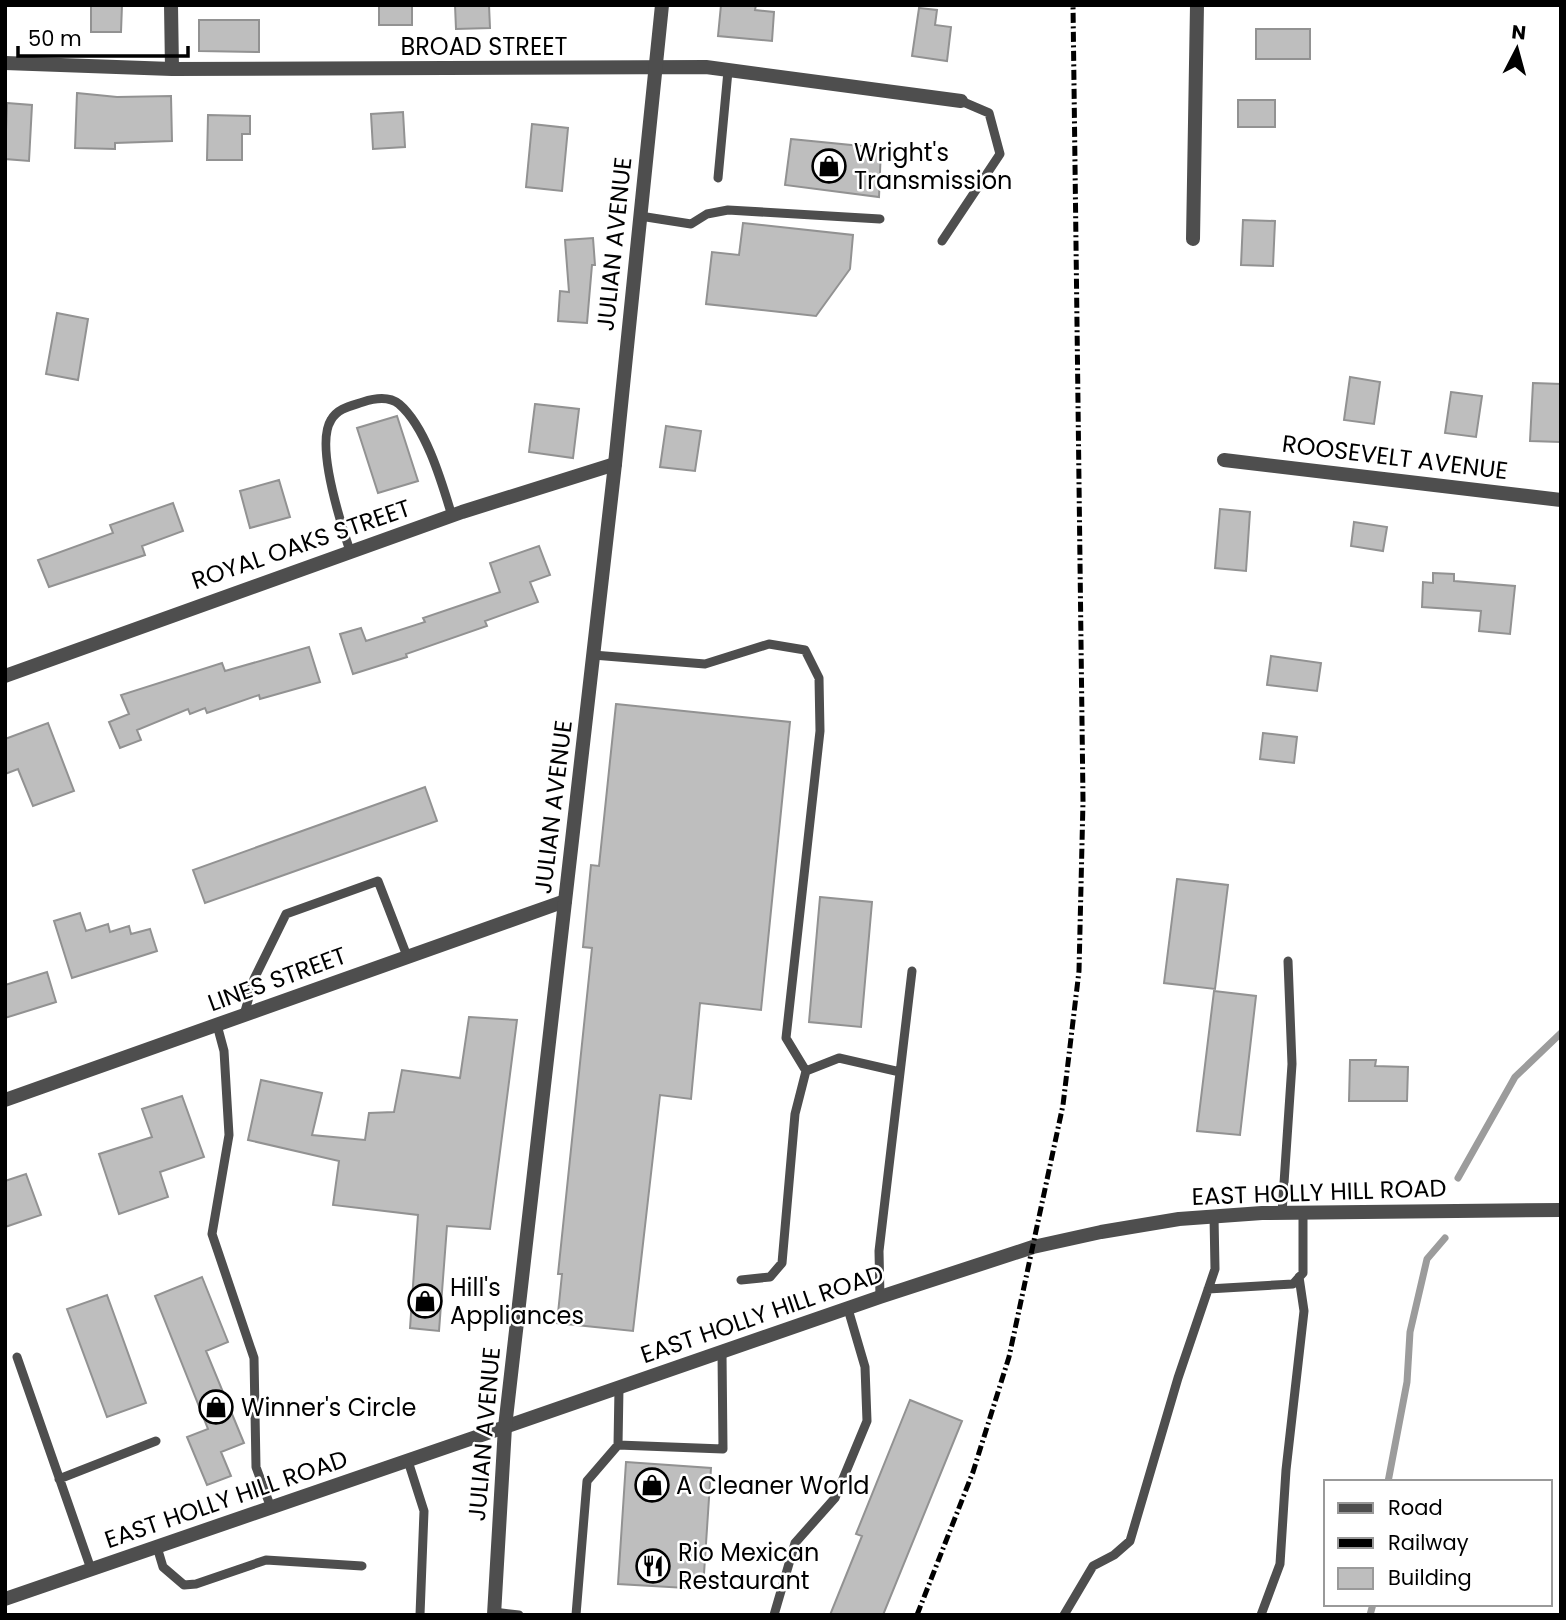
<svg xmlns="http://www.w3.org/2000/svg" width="1566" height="1620" font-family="Poppins,sans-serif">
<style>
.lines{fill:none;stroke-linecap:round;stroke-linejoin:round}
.stream{stroke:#9c9c9c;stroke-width:7}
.building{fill:#bebebe;stroke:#929292;stroke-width:2}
.service{stroke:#4e4e4e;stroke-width:9}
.minor{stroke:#4e4e4e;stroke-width:14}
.tertiary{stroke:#4e4e4e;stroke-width:14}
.rail{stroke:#000;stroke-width:5;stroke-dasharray:10 3.5 2 3.5;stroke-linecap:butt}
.labels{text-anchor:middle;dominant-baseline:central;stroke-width:5;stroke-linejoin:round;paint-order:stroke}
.street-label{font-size:24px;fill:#000;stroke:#fff}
.poi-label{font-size:24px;fill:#000;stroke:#fff;text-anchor:start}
</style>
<rect width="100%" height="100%" fill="#fff"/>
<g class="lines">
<!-- stream -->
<path class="stream" d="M1458,1178L1515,1077L1561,1033
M1388,1482L1407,1382L1410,1332L1427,1259L1445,1238
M1370,1615L1373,1604"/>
</g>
<!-- building -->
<path class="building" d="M91,5H122L121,32H91Z
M379,5H412V25H379Z
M455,5H489L490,28L456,29Z
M721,5H756L755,10L774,12L772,41L718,36Z
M919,8L937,10L935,25L951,27L947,61L912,56Z
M199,20H259V52L199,51Z
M1256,29H1310V59H1256Z
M77,93L117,97L171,96L172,141L115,143V149L75,148Z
M1238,100H1275V127H1238Z
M7,103L32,105L29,161L5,159Z
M403,112L405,147L373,149L371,114Z
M208,115L250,116V134H242V160H207Z
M532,124L568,128L562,191L526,187Z
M791,139L881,148L879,197L785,185Z
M1243,220L1275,221L1273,266L1241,265Z
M743,223L853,235L850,269L816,316L706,304L712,252L739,255Z
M593,238L595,265H592L587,323L558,321L560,291L569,292L565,240Z
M57,313L88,319L78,380L46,374Z
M1350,377L1380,382L1374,424L1344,420Z
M1533,383L1561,384L1560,442L1530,441Z
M1451,392L1482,396L1476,437L1445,433Z
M535,404L579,409L573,458L529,452Z
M397,416L418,481L378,493L357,428Z
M666,426L701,431L695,471L660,467Z
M279,480L290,517L250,528L240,491Z
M173,503L183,531L142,546L145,555L49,587L38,560L113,533L110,525Z
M1220,509L1250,512L1246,571L1215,568Z
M1354,522L1387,527L1383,551L1351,546Z
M539,546L550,575L530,582L538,602L485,621L487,626L406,654L407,657L353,674L340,634L361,628L366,641L425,622L423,618L500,592L490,563Z
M1433,573L1454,574V581L1515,586L1510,634L1479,631L1481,611L1422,607L1423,582L1433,583Z
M309,647L320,682L260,699L259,695L207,713L205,708L190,714L188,709L137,730L141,740L120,748L109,722L129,714L121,695L222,663L225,671Z
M1271,656L1321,663L1317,691L1267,685Z
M616,704L790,722L761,1010L700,1003L691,1099L660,1095L633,1331L557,1323L562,1274H558L592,948L583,947L591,865L599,866Z
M48,723L74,791L33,806L18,769L5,774V739Z
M1263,733L1297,737L1294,763L1260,759Z
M425,787L437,821L205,903L193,870Z
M1177,879L1228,885L1215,989L1164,983Z
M820,897L872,902L861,1027L809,1022Z
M80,913L86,931L108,924L110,932L129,926L131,934L150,929L157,951L72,978L54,921Z
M47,972L56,1002L5,1018V985Z
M1214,991L1256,996L1240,1135L1197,1131Z
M469,1017L517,1020L490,1229L447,1226L439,1331L410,1328L418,1215L333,1205L339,1161L248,1140L261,1080L322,1093L312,1135L365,1140L369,1113L394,1112L402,1070L460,1078Z
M1350,1060H1376L1375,1066L1408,1067L1407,1101H1349Z
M182,1096L204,1157L160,1172L168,1197L119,1214L99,1154L152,1137L142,1109Z
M26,1174L41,1215L5,1227V1181Z
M202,1277L228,1342L206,1351L244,1443L221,1452L231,1476L207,1485L187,1437L208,1429L155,1296Z
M107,1295L146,1403L107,1417L67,1309Z
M910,1400L962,1421L883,1615H830L862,1536L856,1534Z
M626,1462L711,1468L703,1589L618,1584Z"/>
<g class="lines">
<!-- service -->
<path class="service" d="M718,178L728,71
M640,216L691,224L707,214L728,210L880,219
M942,241L1000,154L989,113L961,101
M350,551C341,524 315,445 331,420C338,408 351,406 363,402C375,398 389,396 399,404C426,427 442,483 452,516
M593,655L705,664L769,644L805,650L819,678L820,731L786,1038L806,1071
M244,1015L254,979L286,914L378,881L407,956
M217,1025L224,1051L229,1135L212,1234L254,1358L256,1467L271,1508
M1282,1213L1292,1064L1288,961
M741,1280L770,1277L782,1263L795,1114L806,1071L839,1058L900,1072
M1208,1289L1293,1284L1303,1273V1213
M880,1297L879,1251L912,971
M17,1357L91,1569
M619,1388L618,1445L723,1449L722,1353
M408,1461L424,1511L420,1615
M59,1479L156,1441
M157,1547L163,1567L184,1585L196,1584L266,1560L362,1566
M494,1612L519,1615
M576,1615L587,1481L618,1445
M774,1615L795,1543L835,1498L867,1421L865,1367L848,1309
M1064,1615L1093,1566L1114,1555L1130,1541L1178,1378L1215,1269L1214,1216
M1261,1615L1280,1564L1286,1470L1304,1311L1299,1277"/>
<!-- minor -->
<path class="minor" d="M171,5L172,69
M5,63L172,69L706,67L961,101
M1193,239L1197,5
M1224,460L1561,500
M5,676L462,512L615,464
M5,1100L565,901
M505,1427L880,1297L1033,1247L1101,1232L1179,1219L1262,1213L1561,1210"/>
<!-- tertiary -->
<path class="tertiary" d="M5,1599L505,1427
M494,1615L505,1427L615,464L662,5"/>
<!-- rail -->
<path class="rail" d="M917,1615L973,1472L1009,1357L1063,1105L1079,971L1083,801L1073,5"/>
</g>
<!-- icons -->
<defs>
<symbol id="shop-ring" viewBox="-11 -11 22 22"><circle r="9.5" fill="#fff" stroke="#000" stroke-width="1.5"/><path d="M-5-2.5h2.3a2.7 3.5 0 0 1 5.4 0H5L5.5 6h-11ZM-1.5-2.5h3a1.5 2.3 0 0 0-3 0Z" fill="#000"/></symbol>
<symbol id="restaurant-ring" viewBox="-11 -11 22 22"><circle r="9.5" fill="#fff" stroke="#000" stroke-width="1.5"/><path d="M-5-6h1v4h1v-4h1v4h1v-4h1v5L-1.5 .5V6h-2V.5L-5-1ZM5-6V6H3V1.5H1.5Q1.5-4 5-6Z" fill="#000"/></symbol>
</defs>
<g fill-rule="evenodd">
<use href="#shop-ring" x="810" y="147" width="38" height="38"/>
<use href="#shop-ring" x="406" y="1282" width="38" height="38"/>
<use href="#shop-ring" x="197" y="1388" width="38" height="38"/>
<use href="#shop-ring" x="633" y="1466" width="38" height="38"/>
<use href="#restaurant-ring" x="634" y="1547" width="38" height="38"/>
</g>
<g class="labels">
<!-- street labels -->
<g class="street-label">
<text x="484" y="46">BROAD STREET</text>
<text transform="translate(614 244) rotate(-84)">JULIAN AVENUE</text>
<text transform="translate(1395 457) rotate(7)">ROOSEVELT AVENUE</text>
<text transform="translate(301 544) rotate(-19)">ROYAL OAKS STREET</text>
<text transform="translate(553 807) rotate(-83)">JULIAN AVENUE</text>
<text transform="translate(277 979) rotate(-20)">LINES STREET</text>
<text transform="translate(1319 1192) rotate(-2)">EAST HOLLY HILL ROAD</text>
<text transform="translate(762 1314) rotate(-19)">EAST HOLLY HILL ROAD</text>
<text transform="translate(484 1434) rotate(-85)">JULIAN AVENUE</text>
<text transform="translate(226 1499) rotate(-19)">EAST HOLLY HILL ROAD</text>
</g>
<!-- poi labels -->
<g class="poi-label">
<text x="854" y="152">Wright's<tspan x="854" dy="28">Transmission</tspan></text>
<text x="450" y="1287">Hill's<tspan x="450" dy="28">Appliances</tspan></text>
<text x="241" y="1407">Winner's Circle</text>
<text x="676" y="1485">A Cleaner World</text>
<text x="678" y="1552">Rio Mexican<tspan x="678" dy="28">Restaurant</tspan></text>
</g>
</g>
<!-- border -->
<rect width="1566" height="1620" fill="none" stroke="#000000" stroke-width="14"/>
<!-- legend -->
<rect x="1324" y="1480" width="228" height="126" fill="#ffffff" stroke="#999999" stroke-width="2"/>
<rect x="1338" y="1503" width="35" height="10" fill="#4e4e4e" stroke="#999999" stroke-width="2"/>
<text x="1388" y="1515" font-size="21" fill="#000000">Road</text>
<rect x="1338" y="1538" width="35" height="10" fill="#000000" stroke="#999999" stroke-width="2"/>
<text x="1388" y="1550" font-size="21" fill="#000000">Railway</text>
<rect x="1338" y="1568" width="35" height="21" fill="#bebebe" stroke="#999999" stroke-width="2"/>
<text x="1388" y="1585" font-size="21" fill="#000000">Building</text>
<!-- north arrow -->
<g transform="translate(1517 49) rotate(6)" stroke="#ffffff" stroke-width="5" paint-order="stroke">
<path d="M0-5L12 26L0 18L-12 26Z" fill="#000000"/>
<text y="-10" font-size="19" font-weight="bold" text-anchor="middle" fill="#000000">N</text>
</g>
<!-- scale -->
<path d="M18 46v10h170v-10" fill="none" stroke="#000000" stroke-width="3.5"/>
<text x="28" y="46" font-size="21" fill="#000000" stroke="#ffffff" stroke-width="5" paint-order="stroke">50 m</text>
</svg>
